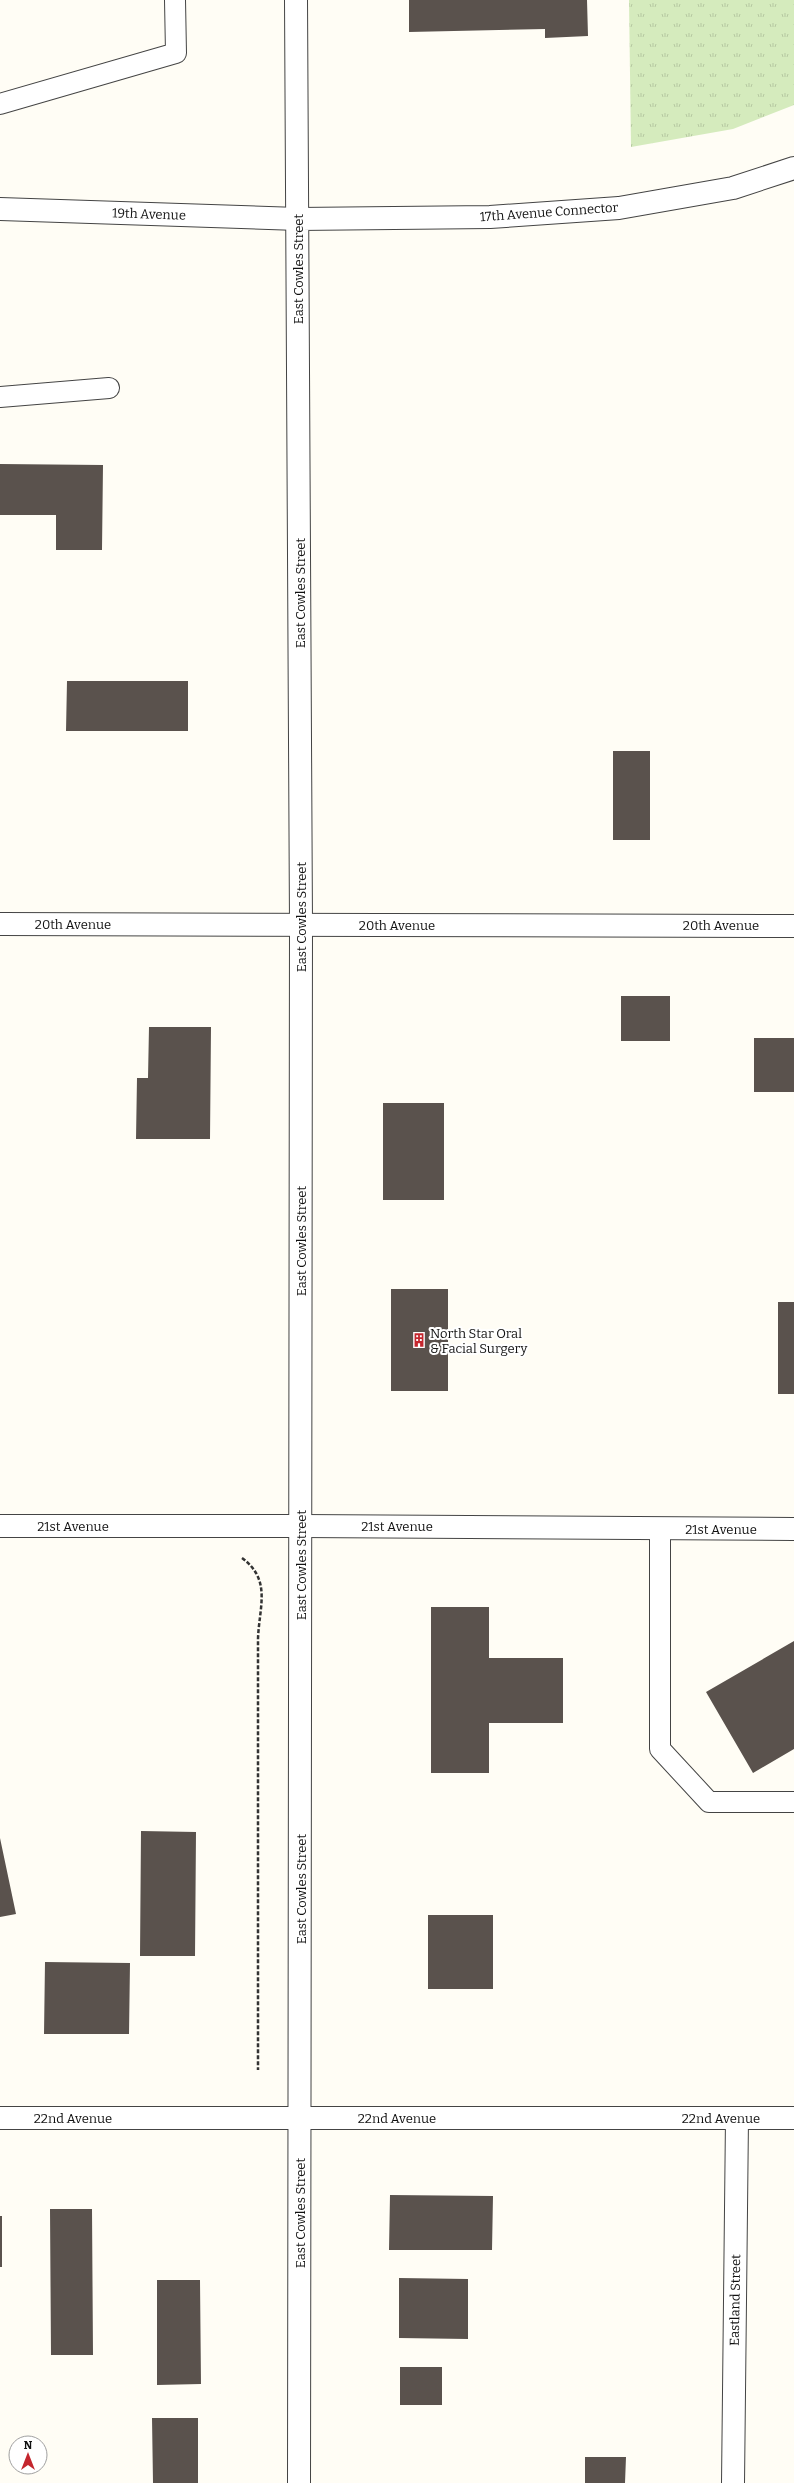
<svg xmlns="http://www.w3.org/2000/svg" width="794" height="2483" font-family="Bitter,serif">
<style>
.park{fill:url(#park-tufts)}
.building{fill:#5a524d}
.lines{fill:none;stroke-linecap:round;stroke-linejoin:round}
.service-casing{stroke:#444;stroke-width:22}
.minor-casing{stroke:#444;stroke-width:24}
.tertiary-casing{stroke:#444;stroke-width:24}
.path{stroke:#333;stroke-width:2.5;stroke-dasharray:4 2;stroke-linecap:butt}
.service{stroke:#fff;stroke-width:20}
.minor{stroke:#fff;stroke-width:22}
.tertiary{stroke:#fff;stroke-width:22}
.labels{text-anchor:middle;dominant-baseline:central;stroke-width:4;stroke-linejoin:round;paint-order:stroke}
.street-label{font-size:13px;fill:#111;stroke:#fff}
.poi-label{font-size:13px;fill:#111;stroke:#fff;text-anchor:start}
</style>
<defs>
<pattern id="park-tufts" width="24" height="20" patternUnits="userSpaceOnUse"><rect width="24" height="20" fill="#d5ebbd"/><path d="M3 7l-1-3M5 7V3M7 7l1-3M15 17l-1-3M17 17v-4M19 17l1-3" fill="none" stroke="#b6c8a1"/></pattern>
</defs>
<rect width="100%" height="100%" fill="#fffdf5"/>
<!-- park -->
<path class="park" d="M629,0H794V105L733,129L631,147Z"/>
<!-- building -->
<path class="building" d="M409,0H587L588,36L545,38V29L409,32Z
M0,464L103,465L102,550H56V515H0Z
M67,681H188V731H66Z
M613,751H650V840H613Z
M621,996H670V1041H621Z
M149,1027H211L210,1139H136L137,1078H148Z
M754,1038H794V1092H754Z
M383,1103H444V1200H383Z
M391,1289H448V1391H391Z
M778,1302H794V1394H778Z
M431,1607H489V1658H563V1723H489V1773H431Z
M794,1641V1749L753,1773L706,1692Z
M141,1831L196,1832L195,1956H140Z
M0,1838L16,1914L0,1917Z
M428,1915H493V1989H428Z
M45,1962L130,1963L129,2034H44Z
M390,2195L493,2196L492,2250H389Z
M50,2209H92L93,2355H51Z
M0,2216H2V2267H0Z
M399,2278L468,2279V2339L399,2338Z
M157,2280H200L201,2384L157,2385Z
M400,2367H442V2405H400Z
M152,2418H198V2483H153Z
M585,2457H626L625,2483H585Z"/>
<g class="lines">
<defs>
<path id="service" d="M0,104L176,53L175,0
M0,397L109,388
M660,1528V1749L709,1802H794"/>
<path id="minor" d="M0,209L298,219
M0,924L794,926
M301,1526L794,1529
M0,2118H794
M733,2483L737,2118"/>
<path id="tertiary" d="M296,0L301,924L299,2483
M298,219L490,217L619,208L733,188L794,168
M0,1526H301"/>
</defs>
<!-- service casing -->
<use href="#service" class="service-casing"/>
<!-- minor casing -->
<use href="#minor" class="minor-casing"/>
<!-- tertiary casing -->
<use href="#tertiary" class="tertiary-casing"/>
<!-- path -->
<path class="path" d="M242,1558C272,1580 259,1607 258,1639V2070"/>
<!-- service -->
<use href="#service" class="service"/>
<!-- minor -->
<use href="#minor" class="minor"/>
<!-- tertiary -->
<use href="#tertiary" class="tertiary"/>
</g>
<!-- icons -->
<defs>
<symbol id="building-bare" viewBox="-9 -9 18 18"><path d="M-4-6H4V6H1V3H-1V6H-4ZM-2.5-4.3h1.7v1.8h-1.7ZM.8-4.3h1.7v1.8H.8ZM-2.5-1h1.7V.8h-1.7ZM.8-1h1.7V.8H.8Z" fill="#c4262e" stroke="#fff" stroke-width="2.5" paint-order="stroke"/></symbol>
</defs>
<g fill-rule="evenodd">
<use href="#building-bare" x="409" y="1330" width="20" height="20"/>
</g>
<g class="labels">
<!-- street labels -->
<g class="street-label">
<text transform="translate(549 212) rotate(-4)">17th Avenue Connector</text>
<text transform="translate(149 214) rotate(2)">19th Avenue</text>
<text transform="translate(298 269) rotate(-90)">East Cowles Street</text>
<text transform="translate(300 593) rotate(-90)">East Cowles Street</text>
<text transform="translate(301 917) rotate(-90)">East Cowles Street</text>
<text x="73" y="924">20th Avenue</text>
<text x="397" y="925">20th Avenue</text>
<text x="721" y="925">20th Avenue</text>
<text transform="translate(301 1241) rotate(-90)">East Cowles Street</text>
<text x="73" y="1526">21st Avenue</text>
<text x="397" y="1526">21st Avenue</text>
<text x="721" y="1529">21st Avenue</text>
<text transform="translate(301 1565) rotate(-90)">East Cowles Street</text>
<text transform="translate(301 1889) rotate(-90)">East Cowles Street</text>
<text x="73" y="2118">22nd Avenue</text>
<text x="397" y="2118">22nd Avenue</text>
<text x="721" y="2118">22nd Avenue</text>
<text transform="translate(300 2213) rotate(-90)">East Cowles Street</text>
<text transform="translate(735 2300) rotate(-89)">Eastland Street</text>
</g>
<!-- poi labels -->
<g class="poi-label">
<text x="430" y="1333">North Star Oral<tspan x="430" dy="15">&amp; Facial Surgery</tspan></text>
</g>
</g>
<!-- north arrow -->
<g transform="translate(28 2455)"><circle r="19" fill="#ffffff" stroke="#a0a0a0"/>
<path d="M0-3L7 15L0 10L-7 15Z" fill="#c4262e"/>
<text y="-6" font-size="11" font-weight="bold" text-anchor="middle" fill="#111111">N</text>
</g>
</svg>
